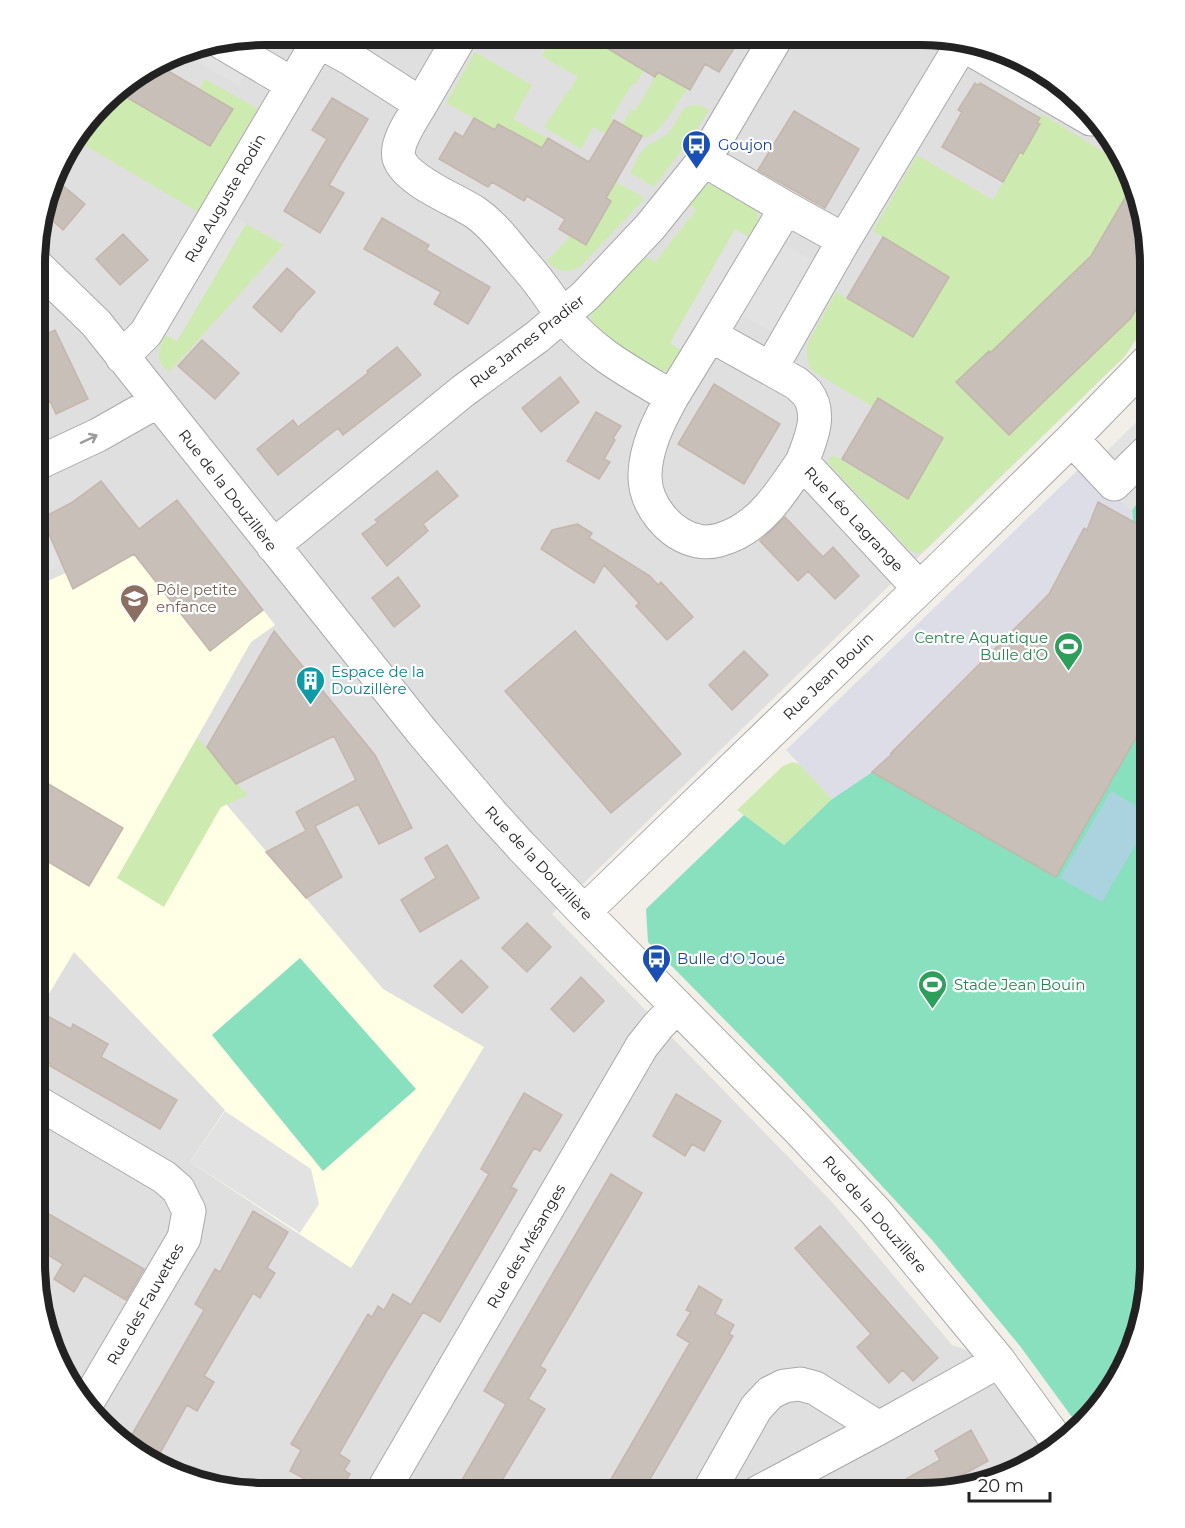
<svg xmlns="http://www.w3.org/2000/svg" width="1185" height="1528" font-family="Montserrat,sans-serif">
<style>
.residential{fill:#e0dfdf}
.education{fill:#ffffe5}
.grass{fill:#cdebb0}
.pitch{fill:#88e0be}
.parking{fill:#e2e2e2}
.plaza{fill:#dddde8}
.water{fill:#aad3df}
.building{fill:#c7bfb8;stroke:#c4b6ab;stroke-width:1.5}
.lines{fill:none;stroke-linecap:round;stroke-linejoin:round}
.minor-casing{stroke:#a9a9a9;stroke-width:35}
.minor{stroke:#fff;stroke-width:33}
.oneway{stroke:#9c9c9c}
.labels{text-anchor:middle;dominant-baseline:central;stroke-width:4.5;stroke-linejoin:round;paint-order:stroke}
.transit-label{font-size:15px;fill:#164399;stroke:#fff;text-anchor:start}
.street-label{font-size:15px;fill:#222;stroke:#fff}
.education-label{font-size:15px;fill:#785e54;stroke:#fff;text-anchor:start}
.leisure-label{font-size:15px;fill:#27864d;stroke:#fff;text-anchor:end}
.culture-label{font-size:15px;fill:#0d838f;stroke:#fff;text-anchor:start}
.rim{fill:none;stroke:#222;stroke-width:8}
</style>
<rect width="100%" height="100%" fill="#f2efe9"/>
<!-- residential -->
<path class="residential" d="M264,35L951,37L1009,52L1060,82L1127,162L1150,264V318L1125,356L552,914L831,1201L952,1345L999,1361L1060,1445L1023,1470L921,1493L234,1492L136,1455L92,1416L58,1366L35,1264L37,234L65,150L113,91L190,47Z"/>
<!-- education -->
<path class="education" d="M101,481L139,529L177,500L275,625L251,642L118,878L226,804L383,989L484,1047L351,1268L190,1162L225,1110L74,952L35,1017L36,586L66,573L42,518L71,503Z"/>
<!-- grass -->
<path class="grass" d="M554,35H585L644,70L635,85L632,84L611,119L614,121L606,134L593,127L581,149L544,127L578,77L542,56Z
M475,52L532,85L513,119L547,138L542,148L499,124L495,130L446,103Z
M657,71L687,89C675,106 665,128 646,138L622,125L631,109L635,111L653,81L652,79Z
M205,79L258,109L198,212L74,139L114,90L209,146L232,109L199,89Z
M693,105H700L709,110L691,138L654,187L630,173L639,155L648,145L668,134L684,108Z
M1042,114L1128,167L1132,186L1089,258L990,353L988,351L956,382L1009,435L1134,315L1119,299L1129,281L1147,291L1150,285V318L1125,356L926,549L918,554L908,549L827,462L833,455L907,499L943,438L878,398L873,407L814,372L809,366L807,357V345L836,292L913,337L949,276L873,231L917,155L993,200L1020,152L1023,154L1040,125L1037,123Z
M616,182L645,198L581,266C568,274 557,272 547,261L570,236L586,244L611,202L606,198Z
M714,183L746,197L757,212L758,226L754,240L735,230L670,343L688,354L674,369L655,372L592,327L591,318L592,309L643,255L655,262L696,210L685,202L695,190Z
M246,224L284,245L169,372C155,362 157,348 166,335L177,341Z
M197,738C216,755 229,777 248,795L221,807L164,907L117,878Z
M793,762L801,765L832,799L784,845L737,810L783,766Z"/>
<!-- pitch -->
<path class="pitch" d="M1149,486L1150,1279L1138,1337L1112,1391L1080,1428L1020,1346L932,1240L782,1078L648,942L646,909L744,815L784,845L832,799L872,772L1049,594L1084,528L1087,529L1098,502L1133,521L1132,510Z
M300,958L416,1089L323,1171L212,1035Z"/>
<!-- parking -->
<path class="parking" d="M207,44L249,68L239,86L181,52L190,47Z
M229,213L246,224L177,341L160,332Z
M735,229L754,240L688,354L670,343Z
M776,240L820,265L779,336L735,311Z
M1150,409V467L1135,476L1149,486L1132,510L1090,474L1107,451Z
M38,510L62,565L36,576V511Z
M225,1111L311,1169L319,1204L300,1233L190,1162Z"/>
<!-- plaza -->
<path class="plaza" d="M1081,467L1132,510L1133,522L1098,502L1087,530L1084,529L1049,594L892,752L893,753L872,772L832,799L786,750Z"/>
<!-- water -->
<path class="water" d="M1111,791L1150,814V820L1102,902L1060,878Z"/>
<!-- building -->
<path class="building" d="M585,35L742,36L719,72L705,64L690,90L658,72L655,77Z
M158,65L233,109L210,146L114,90Z
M975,83L978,85L980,83L1040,118L1037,123L1040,124L1023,154L1020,152L1003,182L942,147L962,112L958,110Z
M332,98L368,119L329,185L344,193L320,233L284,211L327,139L312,130Z
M794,111L859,149L825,208L758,170Z
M474,118L495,130L498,124L542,148L548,138L589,162L614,120L642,136L606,198L611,201L586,245L559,229L565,219L527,196L524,201L492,182L488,187L439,159L455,132L463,137Z
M55,179L85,204L63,230L44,213Z
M1132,186L1150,264V285L1131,318L1009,435L956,382L989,351L990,353L1091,256Z
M382,218L429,245L426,250L490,287L468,324L434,304L441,292L364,249Z
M123,234L148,260L120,285L96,259Z
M883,237L949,277L913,337L847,298Z
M287,268L315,292L293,316H294L281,332L253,307Z
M55,330L88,399L56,414L50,401L36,407V339Z
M202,340L239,373L215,399L178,366Z
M397,347L421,375L343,435L338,428L278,475L257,449L293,420L298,427L368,373L367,371Z
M560,377L579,402L541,432L522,408Z
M714,384L780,424L744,484L678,444Z
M878,398L943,438L908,499L842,459Z
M596,412L621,426L613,438L615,440L604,459L610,462L599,479L567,461Z
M437,471L458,496L423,524L428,531L387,566L362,534L378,522L375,520Z
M101,481L139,529L177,500L263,610L210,651L134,554L73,589L42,518L71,503Z
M1098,502L1150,531V713L1056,877L872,772L893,753H891L1049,594L1084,528L1087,530Z
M785,517L823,557L833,547L859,576L835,599L808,571L798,581L760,541Z
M577,524L592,533L589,538L650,576L658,585L661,582L693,617L667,640L636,606L639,603L604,565L594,583L541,549L552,530Z
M398,577L420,606L394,627L372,598Z
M274,631L375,755L412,828L379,844L358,804L315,826L342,877L306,898L266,852L306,831L296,812L356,780L334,736L236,784L207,747Z
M575,631L681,754L611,813L505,691Z
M744,651L768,675L732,710L709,685Z
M35,776L123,828L89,886L35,854Z
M447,845L479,898L420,932L401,900L436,878L425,858Z
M527,923L551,947L527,972L502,948Z
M461,960L488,987L462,1013L434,986Z
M581,977L604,1001L574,1032L551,1009Z
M35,1009L71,1029L73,1024L108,1044L101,1057L177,1100L160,1129L50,1066L51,1064L35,1054Z
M524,1093L562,1115L540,1151L534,1148L511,1187L517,1190L440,1322L423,1312L388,1369L339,1454L350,1461L344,1470L350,1474L340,1492H299L307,1480L290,1471L301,1450L291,1444L368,1314L372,1317L378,1306L384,1310L393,1294L411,1305L489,1174L481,1169Z
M676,1094L721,1121L704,1151L692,1144L685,1156L653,1136Z
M611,1174L642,1193L540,1366L546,1370L528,1399L545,1409L495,1492H455L506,1404L484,1391Z
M35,1206L144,1269L126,1300L84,1275L74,1292L54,1279L63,1264L35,1247Z
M253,1211L288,1232L267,1268L275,1273L260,1298L253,1293L204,1376L214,1382L197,1411L187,1405L155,1462L136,1455L126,1445L204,1310L195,1304L215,1269L220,1272Z
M820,1226L938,1358L913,1381L903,1370L889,1383L857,1347L871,1334L795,1248Z
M699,1286L722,1300L715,1314L734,1325L729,1334L733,1336L642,1493H603L690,1343L677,1335L691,1312L686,1310Z
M971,1430L988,1461L933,1491L921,1493H881L940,1460L935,1451Z"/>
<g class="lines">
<defs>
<path id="minor" d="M950,37L1091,119
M318,41L351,59L421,104C413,118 395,142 399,158C406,181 457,200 476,213C489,222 499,234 509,246C519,259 531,271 541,285C548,294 555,305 562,315C594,354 630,372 672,397C659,421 646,446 645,474C644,504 669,535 698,541C711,544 725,539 737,533C767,517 783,489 802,462L919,588
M221,42L292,84
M421,104L461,35
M704,160L786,208
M844,240L962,44
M36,265L96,323L423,733L491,813L522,847L584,912L800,1131L876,1212L999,1361L1060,1445
M710,335L786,208L844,240L771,368
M122,357L146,333L322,35
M672,397L710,335L796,383C800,386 804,390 807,393C823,414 810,441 802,462
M1072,439L1114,484L1150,449
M36,464L98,435L158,401
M273,546L463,391L537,337L585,296L650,227L704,160L777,36
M584,912L951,558L1072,439L1150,359
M35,1101L164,1177L178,1189L189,1211L184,1238L85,1406
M382,1492L642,1046L658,1026L677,1006
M708,1493L756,1408L770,1393L784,1386L800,1384L815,1388L879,1428
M757,1493L879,1428L999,1361"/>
</defs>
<!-- minor casing -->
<use href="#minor" class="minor-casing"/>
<!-- minor -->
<use href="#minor" class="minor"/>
</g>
<!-- one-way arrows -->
<defs><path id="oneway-shaft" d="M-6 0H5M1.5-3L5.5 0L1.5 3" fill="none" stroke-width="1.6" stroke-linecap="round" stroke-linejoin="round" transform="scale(1.5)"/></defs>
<use class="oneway" href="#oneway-shaft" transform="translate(89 439) rotate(-25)"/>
<!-- icons -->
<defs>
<symbol id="bus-pin" viewBox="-11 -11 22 30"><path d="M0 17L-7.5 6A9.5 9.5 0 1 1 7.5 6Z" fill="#1a4fb4" stroke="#fff"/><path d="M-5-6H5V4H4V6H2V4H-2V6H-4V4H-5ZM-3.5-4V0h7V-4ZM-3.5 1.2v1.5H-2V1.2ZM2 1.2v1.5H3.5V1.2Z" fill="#fff"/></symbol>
<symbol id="school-pin" viewBox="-11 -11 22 30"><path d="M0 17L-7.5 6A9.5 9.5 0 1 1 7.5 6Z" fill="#8d6e63" stroke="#fff"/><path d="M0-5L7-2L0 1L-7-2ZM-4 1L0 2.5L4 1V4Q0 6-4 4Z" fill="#fff"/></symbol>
<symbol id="stadium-pin" viewBox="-11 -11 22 30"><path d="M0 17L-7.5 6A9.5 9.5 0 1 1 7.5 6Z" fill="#2e9e5b" stroke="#fff"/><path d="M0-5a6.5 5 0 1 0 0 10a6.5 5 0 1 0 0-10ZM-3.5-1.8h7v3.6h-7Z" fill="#fff"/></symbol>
<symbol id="building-pin" viewBox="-11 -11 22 30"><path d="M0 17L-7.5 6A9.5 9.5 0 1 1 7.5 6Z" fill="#0f9aa8" stroke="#fff"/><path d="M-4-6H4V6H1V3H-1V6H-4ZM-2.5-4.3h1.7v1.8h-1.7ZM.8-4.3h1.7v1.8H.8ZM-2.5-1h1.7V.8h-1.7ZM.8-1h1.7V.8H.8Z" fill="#fff"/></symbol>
</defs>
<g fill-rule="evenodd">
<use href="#bus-pin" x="680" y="128" width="33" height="45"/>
<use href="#school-pin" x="118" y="582" width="33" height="45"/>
<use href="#stadium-pin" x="1052" y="630" width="33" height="45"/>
<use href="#building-pin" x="294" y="664" width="33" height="45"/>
<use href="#bus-pin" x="640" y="942" width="33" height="45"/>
<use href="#stadium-pin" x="916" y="968" width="33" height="45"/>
</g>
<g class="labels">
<!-- transit labels -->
<g class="transit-label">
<text x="718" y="144">Goujon</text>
<text x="677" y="958">Bulle d'O Joué</text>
</g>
<!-- street labels -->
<g class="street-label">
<text transform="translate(225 198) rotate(-60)">Rue Auguste Rodin</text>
<text transform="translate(527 341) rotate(-38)">Rue James Pradier</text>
<text transform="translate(228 490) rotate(52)">Rue de la Douzillère</text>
<text transform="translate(854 519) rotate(47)">Rue Léo Lagrange</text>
<text transform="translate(828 676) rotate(-44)">Rue Jean Bouin</text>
<text transform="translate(539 863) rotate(47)">Rue de la Douzillère</text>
<text transform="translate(875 1214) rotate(49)">Rue de la Douzillère</text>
<text transform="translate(526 1246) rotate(-60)">Rue des Mésanges</text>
<text transform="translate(145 1304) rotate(-60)">Rue des Fauvettes</text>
</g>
<!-- education labels -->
<g class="education-label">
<text x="156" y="589">Pôle petite<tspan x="156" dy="17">enfance</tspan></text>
</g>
<!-- leisure labels -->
<g class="leisure-label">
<text x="1048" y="637">Centre Aquatique<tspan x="1048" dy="17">Bulle d'O</tspan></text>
<text x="954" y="984" text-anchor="start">Stade Jean Bouin</text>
</g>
<!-- culture labels -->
<g class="culture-label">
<text x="331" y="671">Espace de la<tspan x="331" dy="17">Douzillère</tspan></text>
</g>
</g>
<!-- crop -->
<path d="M0 0H1185V1528H0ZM264 45H921A219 219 0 0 1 1140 264V1264A219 219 0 0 1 921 1483H264A219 219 0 0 1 45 1264V264A219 219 0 0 1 264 45Z" fill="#fff" fill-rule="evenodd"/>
<path class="rim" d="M264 45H921A219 219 0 0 1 1140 264V1264A219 219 0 0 1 921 1483H264A219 219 0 0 1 45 1264V264A219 219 0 0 1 264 45Z"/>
<!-- scale -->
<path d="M969 1492v9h81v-9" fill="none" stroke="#222222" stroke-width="3"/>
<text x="978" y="1492" font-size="18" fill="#222222" stroke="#ffffff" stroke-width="4.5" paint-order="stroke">20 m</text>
</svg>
